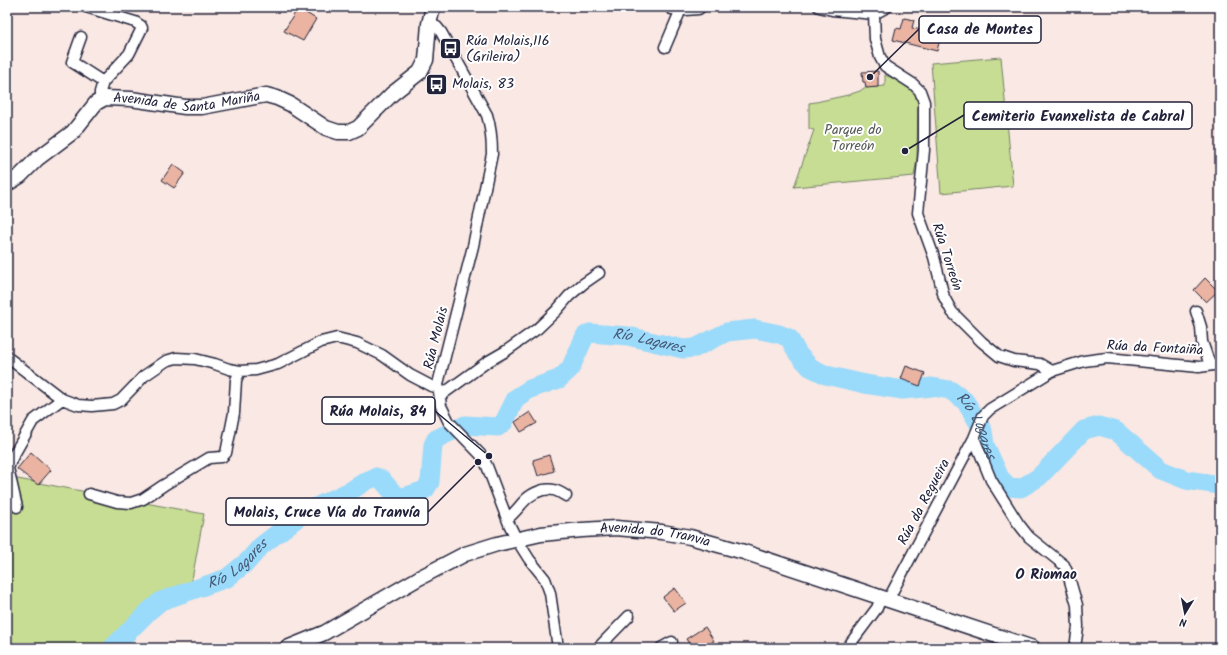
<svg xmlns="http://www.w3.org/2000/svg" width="1227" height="655" font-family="Kalam,sans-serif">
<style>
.green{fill:#c7dd93;stroke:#748067}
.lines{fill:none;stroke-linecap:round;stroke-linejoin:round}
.river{stroke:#9adafb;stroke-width:19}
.building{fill:#ebb4a2;stroke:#22223b}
.street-casing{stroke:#22223b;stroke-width:13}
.secondary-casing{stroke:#22223b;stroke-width:17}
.street{stroke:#fff;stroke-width:10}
.secondary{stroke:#fff;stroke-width:14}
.labels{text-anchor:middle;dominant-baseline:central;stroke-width:4;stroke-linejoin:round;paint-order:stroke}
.poi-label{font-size:14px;fill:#22223b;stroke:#fff;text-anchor:start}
.street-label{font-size:14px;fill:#22223b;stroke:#fff}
.park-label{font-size:14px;fill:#545a55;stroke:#fff}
.water-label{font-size:15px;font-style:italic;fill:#465975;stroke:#fff}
.neighbourhood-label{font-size:15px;font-weight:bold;fill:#22223b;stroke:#fff}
.leader{fill:none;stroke:#22223b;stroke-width:1.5}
.callout-dot{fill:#22223b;stroke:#fff;stroke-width:1.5}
.callout{fill:#fff;stroke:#22223b;stroke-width:1.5}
.callout-label{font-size:15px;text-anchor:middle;font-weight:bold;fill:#22223b}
</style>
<rect width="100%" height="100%" fill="#f9e8e3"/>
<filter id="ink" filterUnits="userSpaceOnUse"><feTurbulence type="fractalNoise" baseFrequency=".025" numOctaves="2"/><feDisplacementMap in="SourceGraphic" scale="8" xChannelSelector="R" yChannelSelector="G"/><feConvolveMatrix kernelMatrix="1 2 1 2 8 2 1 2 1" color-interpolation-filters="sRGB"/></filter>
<g filter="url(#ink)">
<!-- green -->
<path class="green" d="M1001,57L1013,186L941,193L931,63Z
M885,75C897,80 913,86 918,99L917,159L914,176L794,187L814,130L809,129V103L816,102L848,95L860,91L864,88L885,86Z
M7,477L204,514L190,590L98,648H7Z"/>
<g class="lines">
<!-- river -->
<path class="river" id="s1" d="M112,648L149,611L161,601L227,578L248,561L261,546L305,512L352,490L366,481L376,477L382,480L395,495L404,497L425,490L430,482L433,445L436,439L465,425L498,427L504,422L516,398L530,389L559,379L570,369L585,336L590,333L628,336L683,349L695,348L727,332L755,329L779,334L789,338L798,354L810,367L826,375L865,384L903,390L932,387L950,390L965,401L975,417L983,431L985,445L1000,478L1009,487L1021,488L1039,477L1084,430L1099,426L1116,431L1161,470L1186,480L1220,485"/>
</g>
<!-- building -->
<path class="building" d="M298,8L316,19L303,41L284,31Z
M904,18L914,20L912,28L941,34L937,51L893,40L896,28L901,29Z
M878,71V87L866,88L865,82H863L862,72Z
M173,164L185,173L174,188L162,180Z
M1205,278L1218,291L1206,302L1194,290Z
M906,366L925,373L920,386L901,379Z
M530,412L537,423L521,432L515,422Z
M31,452L51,470L38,485L17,469Z
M549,455L554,471L538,476L533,460Z
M675,588L686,603L674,611L663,597Z
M705,627L714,641L702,648H692L686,639Z"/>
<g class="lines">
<defs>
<path id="street" d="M86,7L135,22L141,26L142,28L129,54L103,82L100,92V101
M819,7L832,10L874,14L875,39L880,57L885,66L913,84L920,91L924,102V150L918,213L934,257L944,297L952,312L982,342L999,356L1014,361L1040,364L1052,371
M874,14L887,7
M429,24L437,27L441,32L487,115C491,128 492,141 492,154L473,246L438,384L441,406L449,422L481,455L487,466L509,524L517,540L529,559L545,579L550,593L558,648
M81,37L72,62L103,82
M665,47L679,14V8
M1196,311L1201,327L1202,342L1210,365
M7,357L62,399L78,405L92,406L113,404L121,400L144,376L166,361L176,358L195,359L215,364L229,369L240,371L256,370L278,364L321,342L337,338L357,343L382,355L410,375L431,386L439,388
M440,396L487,362L506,351L537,329L557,310L569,296L583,284L599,273
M974,438L991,480L1018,523L1029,537L1064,565L1068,574L1077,605L1078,627L1075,648
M89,494L117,502L131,503L143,499L164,485L209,458L222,457L226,453L234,413L236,380L240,371
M17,507L8,468L12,458L33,421L62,399
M507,519C521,508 524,495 543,490C553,488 558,491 566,496
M888,600L974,438L983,416L990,409L1052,371L1084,361L1107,358L1199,367L1220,364
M598,648L629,616
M661,648L672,642
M847,648L877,608L881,598"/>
<g id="secondary">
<path d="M672,7L685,8L698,7"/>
<path id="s2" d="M7,184L20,176L37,159L73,132L96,103L105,98L131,99L185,107H202L266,95L277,98L290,104L326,128L338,132H349L358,128L392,94L420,72L426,60L429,24L433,7"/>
<path id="s3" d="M287,648L324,633L419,578L465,554L497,544L541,534L582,530L616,528L662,532L690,537L744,552L1033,648"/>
</g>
</defs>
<!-- street casing -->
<use href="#street" class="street-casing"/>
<!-- secondary casing -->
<use href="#secondary" class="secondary-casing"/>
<!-- street -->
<use href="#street" class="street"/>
<!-- secondary -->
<use href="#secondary" class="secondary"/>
</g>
</g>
<!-- icons -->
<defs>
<symbol id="bus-square" viewBox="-11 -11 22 22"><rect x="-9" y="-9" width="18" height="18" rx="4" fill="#22223b" stroke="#fff"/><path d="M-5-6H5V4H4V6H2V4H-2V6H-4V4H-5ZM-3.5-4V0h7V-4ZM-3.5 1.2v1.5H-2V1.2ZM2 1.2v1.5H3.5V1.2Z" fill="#fff"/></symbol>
</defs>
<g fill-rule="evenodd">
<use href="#bus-square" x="438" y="36" width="25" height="25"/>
<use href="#bus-square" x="424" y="72" width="25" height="25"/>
</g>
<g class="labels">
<!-- poi labels -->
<g class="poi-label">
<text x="466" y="41">Rúa Molais,116<tspan x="466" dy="16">(Grileira)</tspan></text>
<text x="452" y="84">Molais, 83</text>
</g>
<!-- street labels -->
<g class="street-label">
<text stroke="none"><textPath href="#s2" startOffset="214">Avenida de Santa Mariña</textPath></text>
<text transform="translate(947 257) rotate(72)">Rúa Torreón</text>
<text transform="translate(436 338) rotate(-76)">Rúa Molais</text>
<text transform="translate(1155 348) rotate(3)">Rúa da Fontaiña</text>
<text transform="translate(924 502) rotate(-62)">Rúa da Regueira</text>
<text stroke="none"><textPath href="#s3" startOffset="395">Avenida do Tranvia</textPath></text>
</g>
<!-- park labels -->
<g class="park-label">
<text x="853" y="130">Parque do<tspan x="853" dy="16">Torreón</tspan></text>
</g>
<!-- water labels -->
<g class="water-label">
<text stroke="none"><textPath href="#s1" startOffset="694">Río Lagares</textPath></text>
<text stroke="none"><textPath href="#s1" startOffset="1067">Río Lagares</textPath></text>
<text stroke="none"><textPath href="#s1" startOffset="154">Río Lagares</textPath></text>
</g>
<!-- neighbourhood labels -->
<g class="neighbourhood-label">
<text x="1046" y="575">O Riomao</text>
</g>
</g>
<!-- callouts -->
<path class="leader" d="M870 77L919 29M905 151L964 115M489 456L435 411M478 462L428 512"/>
<g class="callout-dot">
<circle cx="870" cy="77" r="4"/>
<circle cx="905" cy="151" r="4"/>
<circle cx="489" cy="456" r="4"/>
<circle cx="478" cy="462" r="4"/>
</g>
<g class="callout">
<rect x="919" y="16" width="122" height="27" rx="4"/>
<rect x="964" y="102" width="228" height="27" rx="4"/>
<rect x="322" y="397" width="113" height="27" rx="4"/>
<rect x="226" y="498" width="202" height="27" rx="4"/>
</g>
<g class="callout-label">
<text x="980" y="34">Casa de Montes</text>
<text x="1078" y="121">Cemiterio Evanxelista de Cabral</text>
<text x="378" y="416">Rúa Molais, 84</text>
<text x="327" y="517">Molais, Cruce Vía do Tranvía</text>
</g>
<!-- margin -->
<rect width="1227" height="655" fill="none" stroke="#fff" stroke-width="24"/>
<rect x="12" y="12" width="1203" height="631" fill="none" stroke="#22223b" stroke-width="1.5" filter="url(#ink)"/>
<!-- north arrow -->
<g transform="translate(1185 613) rotate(190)" stroke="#ffffff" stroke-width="3" paint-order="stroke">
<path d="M0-3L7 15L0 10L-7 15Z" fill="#22223b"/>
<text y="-6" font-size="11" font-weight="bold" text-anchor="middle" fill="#22223b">N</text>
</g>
</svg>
